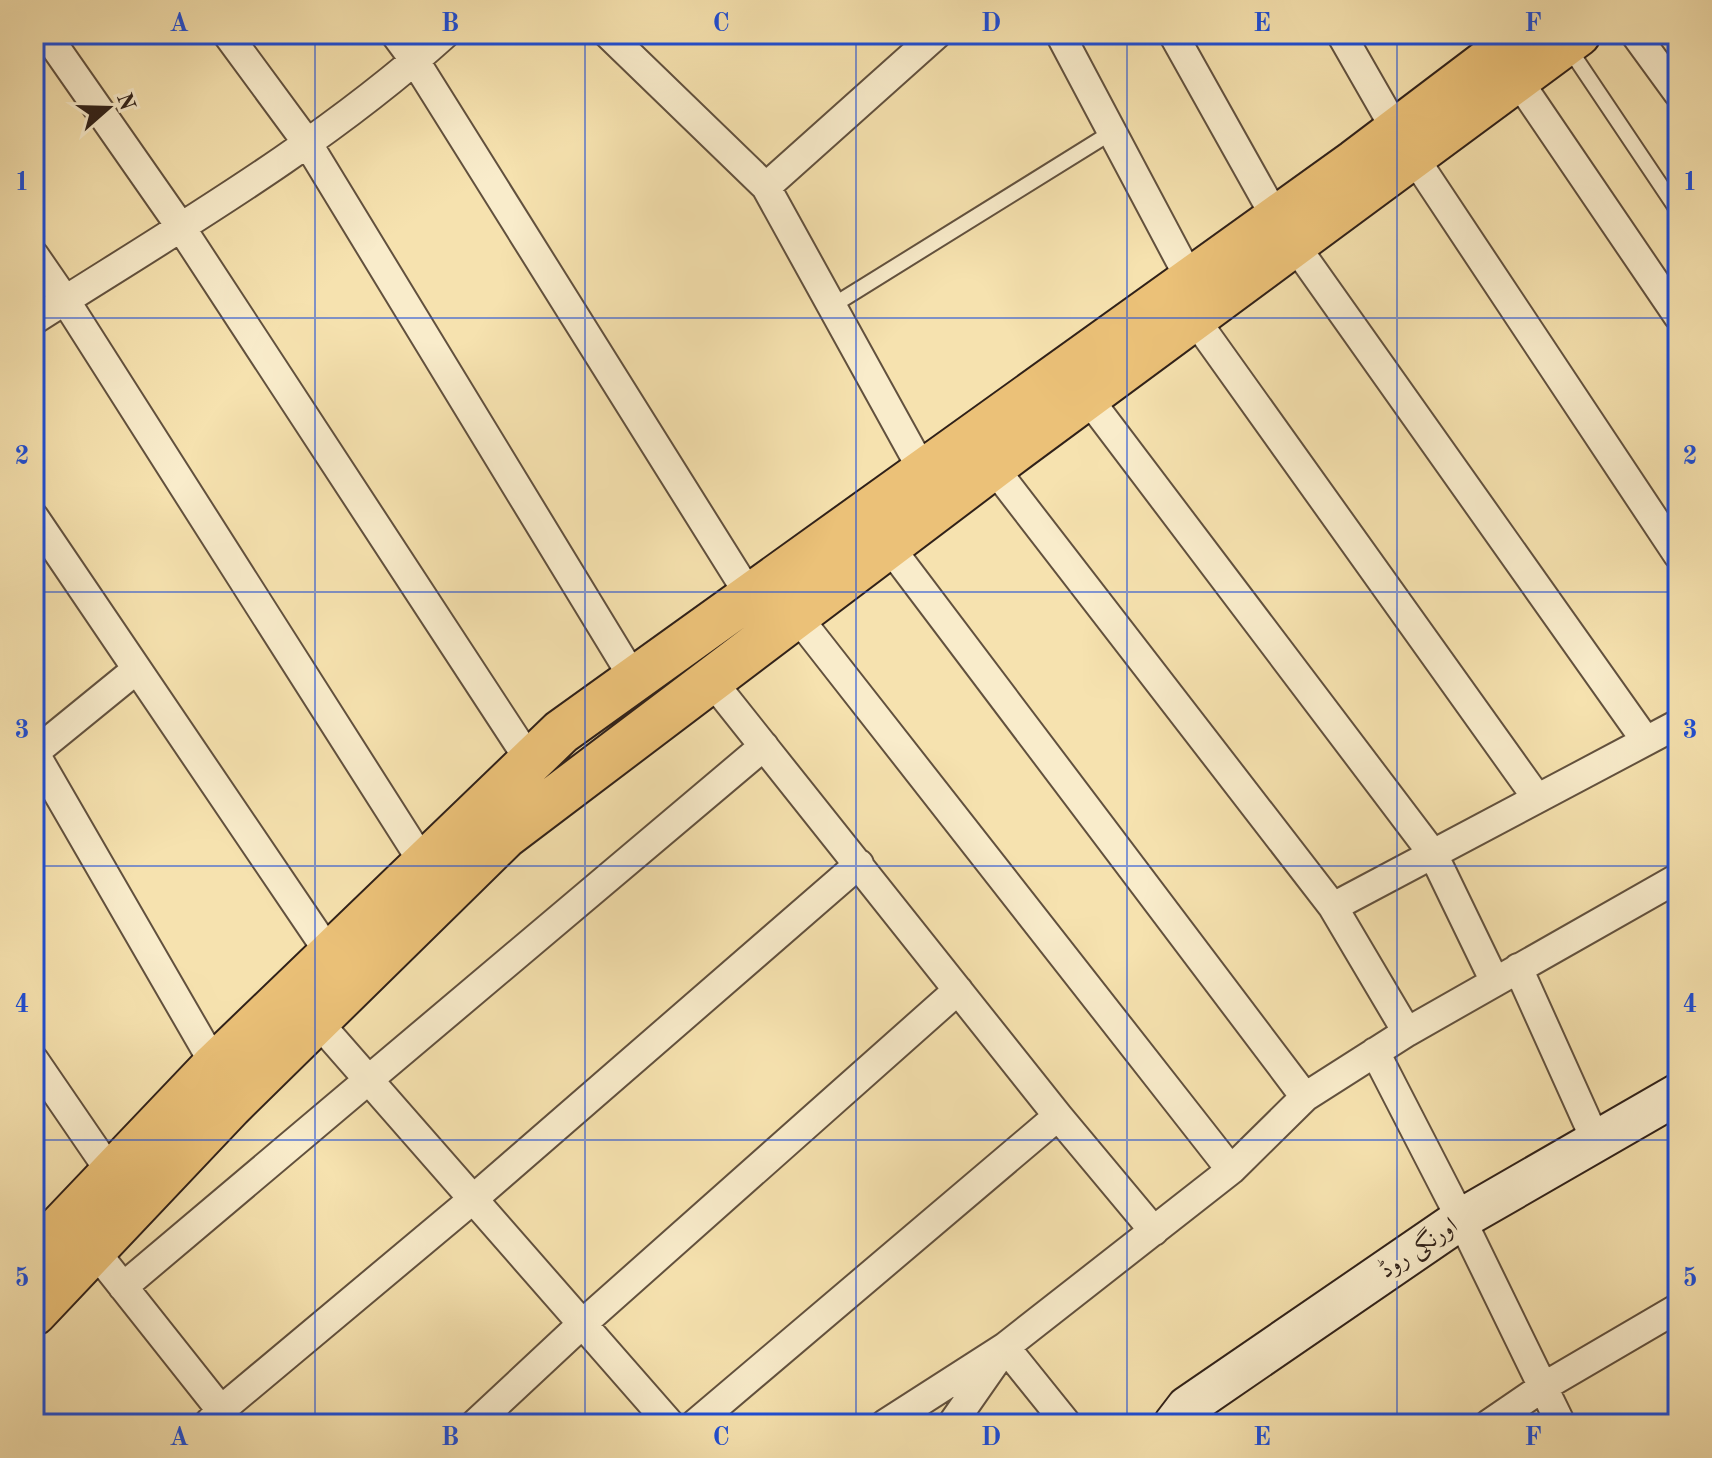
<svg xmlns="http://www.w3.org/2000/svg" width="1712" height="1458" font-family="'Old Standard TT',Amiri,serif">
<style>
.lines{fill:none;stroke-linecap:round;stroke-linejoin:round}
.lane-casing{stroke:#62513e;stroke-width:18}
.street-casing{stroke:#62513e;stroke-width:32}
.secondary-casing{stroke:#302119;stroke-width:44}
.primary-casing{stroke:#302119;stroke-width:48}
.lane{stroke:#f9eccb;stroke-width:14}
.street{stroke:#f9eccb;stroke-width:28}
.secondary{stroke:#f9eccb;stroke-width:40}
.primary{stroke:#ebc178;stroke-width:44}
.grid{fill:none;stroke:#1d4ed8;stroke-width:2;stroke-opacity:0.55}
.labels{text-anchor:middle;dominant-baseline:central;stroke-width:7;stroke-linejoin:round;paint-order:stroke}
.street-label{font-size:24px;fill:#302119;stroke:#f9eccb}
.neatline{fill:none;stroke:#1d4ed8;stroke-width:3}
.grid-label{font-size:26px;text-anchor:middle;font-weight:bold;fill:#1d4ed8}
</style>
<rect width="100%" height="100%" fill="#f6e2af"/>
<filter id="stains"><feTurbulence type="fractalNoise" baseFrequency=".0025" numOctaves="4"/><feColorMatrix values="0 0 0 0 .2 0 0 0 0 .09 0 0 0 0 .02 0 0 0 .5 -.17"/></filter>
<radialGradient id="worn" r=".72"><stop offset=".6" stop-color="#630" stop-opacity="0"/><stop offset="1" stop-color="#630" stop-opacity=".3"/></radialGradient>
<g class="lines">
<defs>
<path id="lane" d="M1568,47L1678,211
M832,306L1112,132"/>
<path id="street" d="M46,34L180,226L530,761
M227,34L308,144L634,679
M395,34L415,61L750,596
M608,34L766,187
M1060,34L1190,279
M1173,34L1276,218
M1341,34L1396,130
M1635,34L1678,93
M1517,79L1678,316
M1413,156L1678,555
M1294,244L1646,741
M34,255L65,300L424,864
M1194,318L1537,798
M34,320C175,230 321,146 445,34
M1087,397L1433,854L1495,982
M993,467L1333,907L1407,1032
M923,471L766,187L937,34
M34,517L330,954
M888,545L1305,1097
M796,615L1231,1170
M34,752L215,1065
M34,753L137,669
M1333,907L1678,724
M1518,968L1596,1141
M317,1021L670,1424
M1375,1052L1461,1219L1561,1424
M34,1060L112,1174
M1058,1116L1154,1231
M94,1250L232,1424
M123,1287L764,746
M1005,1347L1067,1424
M208,1424L221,1410L472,1200L859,864
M475,1424L581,1325L958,990
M695,1424L1058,1116L711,680
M885,1424L1005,1347L1231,1170L1305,1097L1407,1032L1678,878
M952,1424L998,1358
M1489,1424L1543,1387L1678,1308"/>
<path id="secondary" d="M1174,1424L1187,1407L1461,1219L1678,1094"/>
<path id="primary" d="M34,1255L215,1065L561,732L1355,162L1524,34
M34,1313L230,1106L505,836L1019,447L1578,34"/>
</defs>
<!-- lane casing -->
<use href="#lane" class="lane-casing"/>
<!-- street casing -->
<use href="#street" class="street-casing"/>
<!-- secondary casing -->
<use href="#secondary" class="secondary-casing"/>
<!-- primary casing -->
<use href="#primary" class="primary-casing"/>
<!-- lane -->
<use href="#lane" class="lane"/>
<!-- street -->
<use href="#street" class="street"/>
<!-- secondary -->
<use href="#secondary" class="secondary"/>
<!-- primary -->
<use href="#primary" class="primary"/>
</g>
<!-- grid -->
<path class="grid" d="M315,34V1424M585,34V1424M856,34V1424M1127,34V1424M1397,34V1424M34,318H1678M34,592H1678M34,866H1678M34,1140H1678"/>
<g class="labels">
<!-- street labels -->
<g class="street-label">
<text transform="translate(1419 1249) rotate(-34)">اورنگی روڈ</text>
</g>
</g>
<!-- margin -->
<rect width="1712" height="1458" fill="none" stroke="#f6e2af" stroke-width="88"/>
<!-- north arrow -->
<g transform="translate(108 108) rotate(70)" stroke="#f9eccb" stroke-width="6" paint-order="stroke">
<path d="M0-6L14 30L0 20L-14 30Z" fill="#302119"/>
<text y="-12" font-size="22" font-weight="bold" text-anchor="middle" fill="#302119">N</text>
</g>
<rect x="44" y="44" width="1624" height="1370" class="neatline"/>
<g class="grid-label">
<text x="179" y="31">A</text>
<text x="450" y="31">B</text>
<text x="721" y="31">C</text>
<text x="991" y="31">D</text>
<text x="1262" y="31">E</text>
<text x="1533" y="31">F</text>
<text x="22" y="190">1</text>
<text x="1690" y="190">1</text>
<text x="22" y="464">2</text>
<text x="1690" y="464">2</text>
<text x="22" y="738">3</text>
<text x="1690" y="738">3</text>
<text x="22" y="1012">4</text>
<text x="1690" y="1012">4</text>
<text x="22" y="1286">5</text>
<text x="1690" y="1286">5</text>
<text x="179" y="1445">A</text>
<text x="450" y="1445">B</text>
<text x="721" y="1445">C</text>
<text x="991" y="1445">D</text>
<text x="1262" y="1445">E</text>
<text x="1533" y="1445">F</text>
</g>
<rect width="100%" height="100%" filter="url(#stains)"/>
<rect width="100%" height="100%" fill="url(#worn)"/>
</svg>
